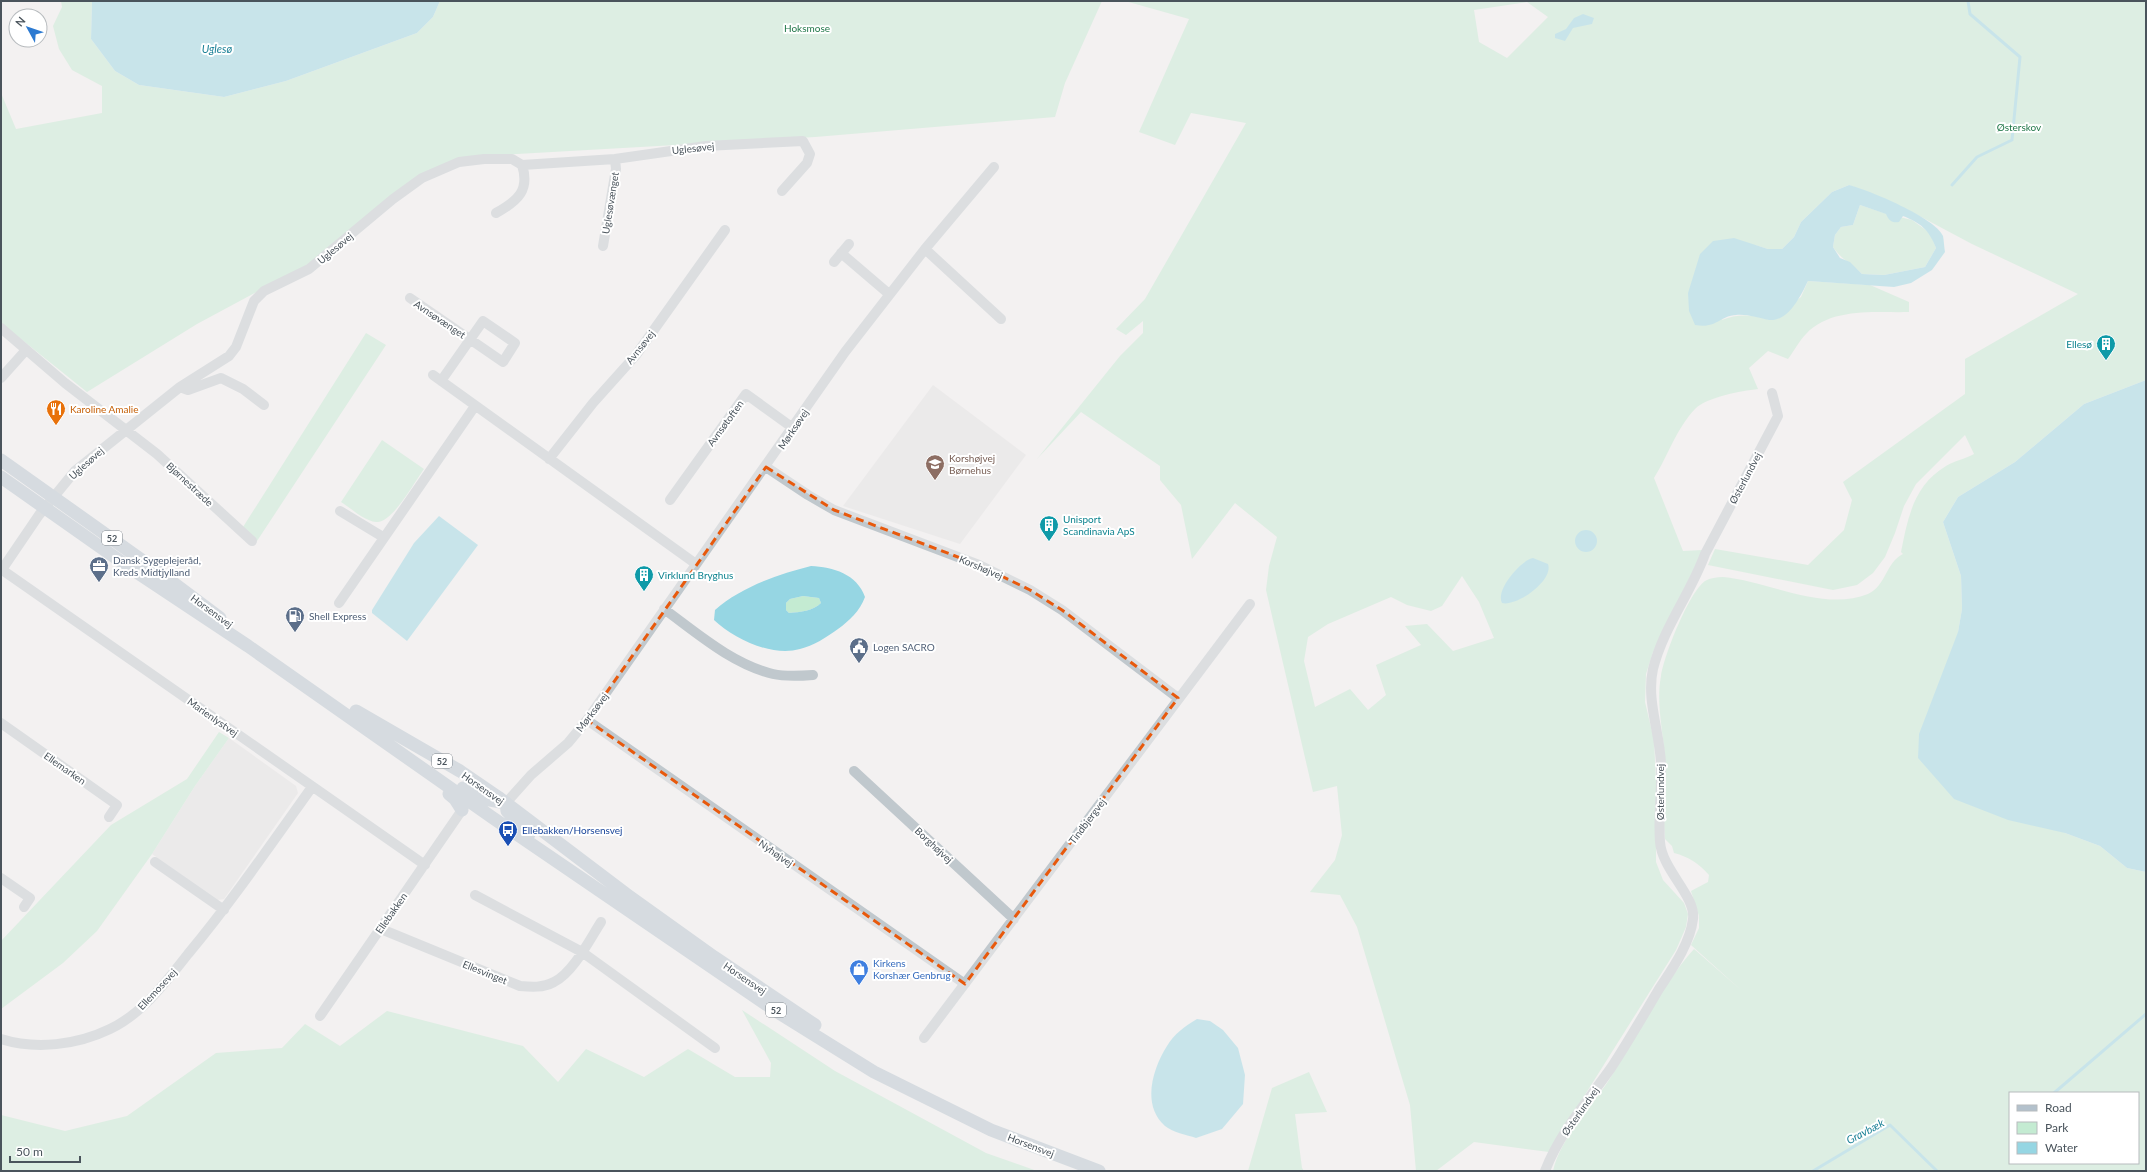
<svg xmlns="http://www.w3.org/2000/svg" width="2147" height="1172" font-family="Lato,sans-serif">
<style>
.education{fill:#e3e2e2}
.green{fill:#c4ebd2;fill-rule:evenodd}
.water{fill:#96d6e3;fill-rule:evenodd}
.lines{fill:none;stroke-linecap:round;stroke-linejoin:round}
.stream{stroke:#96d6e3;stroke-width:3}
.minor{stroke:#c0c8cd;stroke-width:10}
.major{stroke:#b3c1cc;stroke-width:13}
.marked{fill:none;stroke:#e8590c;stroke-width:3;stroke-dasharray:8 5;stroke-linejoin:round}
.labels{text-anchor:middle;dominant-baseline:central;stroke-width:4;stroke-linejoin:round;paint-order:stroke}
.shield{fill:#fff;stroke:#80878d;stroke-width:1}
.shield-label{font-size:9px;font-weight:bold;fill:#4a545c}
.park-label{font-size:10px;fill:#217749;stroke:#fff}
.street-label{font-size:10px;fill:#4a545c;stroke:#fff}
.culture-label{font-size:10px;fill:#0d838f;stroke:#fff;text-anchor:start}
.food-label{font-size:10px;fill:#c56008;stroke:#fff;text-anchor:start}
.education-label{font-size:10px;fill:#785e54;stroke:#fff;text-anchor:start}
.service-label{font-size:10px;fill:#4e5e75;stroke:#fff;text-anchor:start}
.transit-label{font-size:10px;fill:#164399;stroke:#fff;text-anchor:start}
.shop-label{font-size:10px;fill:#366cbe;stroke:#fff;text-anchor:start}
.water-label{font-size:11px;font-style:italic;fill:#1b8197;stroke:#fff}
</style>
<rect width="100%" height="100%" fill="#f3f1f1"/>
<!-- education -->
<path class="education" d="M933,385L1026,455L960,544L843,506Z
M229,738L296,786L298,793L224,899L217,900L152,854L195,786Z"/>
<!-- green -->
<path class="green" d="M61,1H92L91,39L115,71L139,85L224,97L286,81L417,33L433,17L440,1H1102L1065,83L1055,117L815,137L482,156L446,164L305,266L197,324L87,392L1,323V93L16,129L102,113V86L72,70L59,49L53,26L62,7Z
M1125,1H2146V380L2084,404L2015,462L1958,497L1943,522L1961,576L1962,609L1958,632L2065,833L2100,846L2127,868L2146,872V1171H1553C1561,1137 1590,1109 1609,1080C1637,1037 1659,988 1694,949L1741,990L1691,945L1699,928V916L1691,891L1708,882L1709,875C1698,863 1689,857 1674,853L1672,846L1665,839C1662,812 1667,785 1665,758C1663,731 1656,703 1661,676C1664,656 1689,592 1705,581C1710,578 1717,577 1723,577C1768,581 1824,612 1868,594C1886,586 1886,562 1903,554L1901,552C1908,518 1913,486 1946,466C1954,461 1965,459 1974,454L1965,435L1916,484L1904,506L1895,533L1885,557L1873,573L1857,585L1833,590L1708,565L1715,549L1808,565L1844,530L1852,500L1843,482L1965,394V359L2078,294L1972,244L1910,211L1849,185L1832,192L1801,222L1794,237L1782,249H1768L1755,245L1722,320C1739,313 1753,315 1771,320L1801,297L1808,281L1870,285L1909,302V312C1876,313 1831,307 1806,334C1799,341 1794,351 1788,359L1768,351L1749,368L1758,389C1741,391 1707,397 1695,409C1676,429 1668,456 1654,478L1683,551L1703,550L1653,652L1646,674L1645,702L1654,740L1656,781V862L1663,880L1684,903L1688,914L1686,927L1676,950L1549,1152L1474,1142L1436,1171H1416L1410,1105L1357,927L1340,895L1310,892L1335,860L1342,835L1337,786L1313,792L1266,590L1269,566L1277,537L1235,503L1192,559L1181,505L1160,480V466L1081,412L1037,459L1120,356L1143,333V321L1126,335L1116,329L1145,299L1246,123L1191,113L1175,145L1139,132L1189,19ZM1527,2L1548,17L1507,58L1479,42L1474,10ZM1462,576L1479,602L1494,638L1453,651L1427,624L1405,626L1421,645L1376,665L1386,695L1368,710L1350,689L1315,707L1304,661L1308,637L1328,624L1391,597L1407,605L1431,611L1442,606ZM2010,1093H2138V1163H2010Z
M1860,205L1887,214L1912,220L1930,233L1936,248L1925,267L1884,275L1862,274C1852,264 1841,259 1833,247L1835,235L1841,227L1853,225Z
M366,333L386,345L257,541L243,527Z
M382,440L424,469C415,481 392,524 376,522C364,521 351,508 341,502Z
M803,596L819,598L821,603C813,611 800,612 789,613L786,610V603L790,599Z
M219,732L229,738L195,786L152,854L97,931L63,963L1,1009V941L111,825L187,779Z
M742,1010L835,1071L986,1153L1037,1171H1V1115L65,1131L127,1116L216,1053L282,1048L305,1024L340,1046L387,1011L523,1046L558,1082L586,1049L644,1077L688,1049L735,1077H770L771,1063Z
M1309,1072L1327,1112L1295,1114L1302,1168L1304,1171H1248L1272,1088Z"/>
<!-- water -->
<path class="water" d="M92,1H440L433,17L417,33L286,81L224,97L139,85L115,71L91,39Z
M1583,14L1594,18L1592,24L1573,28L1565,41L1555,38V34L1566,29L1574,18Z
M1849,185C1869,190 1936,218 1943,236C1944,241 1944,247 1945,252L1932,270L1911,283L1894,287L1808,281C1801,295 1789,322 1769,320C1758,318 1748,314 1736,315C1719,316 1717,329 1695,325L1689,311L1688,293L1700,254L1713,241L1734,238L1768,249H1782L1794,237L1801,222L1832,192ZM1860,205L1886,214C1889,221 1892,223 1899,222L1903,216C1921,223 1929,230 1936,248L1925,267L1884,275L1862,274L1850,262L1840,258L1833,247L1835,235L1841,227L1853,225Z
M2146,380V872L2127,868L2100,846L2065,833L2008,820L1954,799L1918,758L1919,734L1958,632L1962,609L1961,576L1943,522L1958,497L2015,462L2084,404Z
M439,516L478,545L407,641L372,613V610L414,543Z
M1575 541a11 11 0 1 1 22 0a11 11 0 1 1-22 0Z
M1533,558L1548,564C1554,580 1517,607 1502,603C1495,590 1521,560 1533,558Z
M811,566C833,567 857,574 865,597C860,611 849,621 838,629C827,637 813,646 800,649C772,657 734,639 714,620L715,610C741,587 779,574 811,566ZM803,596L819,598L821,603C813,611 800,612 789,613L786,610V603L790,599Z
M1197,1019L1210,1021L1223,1030L1238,1048L1245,1075L1243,1104L1222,1129L1196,1138C1187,1135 1172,1132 1165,1126C1141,1105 1153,1068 1167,1046C1174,1034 1185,1026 1197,1019Z"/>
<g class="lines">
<!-- stream -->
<path class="stream" d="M1952,185L1977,157L2012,140L2020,57L1970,14L1968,1
M2054,1093L2146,1014
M1813,1171L1890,1125L1937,1171"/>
<!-- minor -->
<path class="minor" d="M522,165L615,159L706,146L803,141L810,154L807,163L782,191
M603,246L616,169L615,159
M925,249L1001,319
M841,253L889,294
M834,262L849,244
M410,298L503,362L515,343L483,321L441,381
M1,328L65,383L157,454L252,541
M433,375L696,564
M1,378L26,350
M180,387L188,390L221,378L243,389L264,405
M549,459L593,403L636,355L725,230
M766,467L808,495L834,510L979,565L1030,590L1062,610L1178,698
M670,500L746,394L793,428
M340,511L383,537
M1,569L425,865
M1,571L39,515L75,471L180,387L229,356L236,347L254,301L264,291L309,269L393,199L422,178L459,162L484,159H512L522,165C530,190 518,201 496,213
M339,603L475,406
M664,609C697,633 732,664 773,674C786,677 800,676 813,675
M587,720L965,984
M1,723L117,805L109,817
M854,771L1014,919
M506,803L531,775L568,743L587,720L845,352L925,249L994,167
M155,862L224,910
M1,878L30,898L24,907
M475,895L582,952L715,1048
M381,929L520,986C531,987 543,988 554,982C573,973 590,939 601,922
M320,1016L462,810
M924,1038L1250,604
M1,1039C36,1050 77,1045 110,1029C142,1014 166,982 188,954C232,901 272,843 312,787
M1545,1171C1560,1132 1587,1102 1611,1068C1628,1042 1643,1016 1659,989C1672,969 1690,944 1693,919C1696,896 1662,870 1660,842C1658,816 1662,790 1661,764C1660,733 1646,700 1653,669C1663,628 1691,593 1705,554L1778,416L1772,393"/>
<!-- major -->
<path class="major" d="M1,460L160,573L220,618
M1,477L123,563L248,646L493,818L779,1013L874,1072L991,1130L1099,1171
M356,711L460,771L498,797L626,894L714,957L815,1025
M463,788L485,799L506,803L507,811L529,834
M449,794L455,799L462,810"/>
</g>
<!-- marked area -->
<path d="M0 0H2147V1172H0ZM766,467L834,510L979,565L1030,590L1062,610L1178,698L965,984L587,720Z" fill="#f3f1f1" fill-opacity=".55" fill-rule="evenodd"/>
<path class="marked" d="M766,467L834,510L979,565L1030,590L1062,610L1178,698L965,984L587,720Z"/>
<!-- icons -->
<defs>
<symbol id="building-pin" viewBox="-11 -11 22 30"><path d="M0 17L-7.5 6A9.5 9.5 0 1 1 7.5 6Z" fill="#0f9aa8" stroke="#fff"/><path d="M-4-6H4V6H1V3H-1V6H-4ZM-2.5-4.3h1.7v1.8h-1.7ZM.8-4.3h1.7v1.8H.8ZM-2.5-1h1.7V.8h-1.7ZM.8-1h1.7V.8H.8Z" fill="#fff"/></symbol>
<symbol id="restaurant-pin" viewBox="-11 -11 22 30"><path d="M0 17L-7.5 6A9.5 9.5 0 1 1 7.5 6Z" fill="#e8710a" stroke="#fff"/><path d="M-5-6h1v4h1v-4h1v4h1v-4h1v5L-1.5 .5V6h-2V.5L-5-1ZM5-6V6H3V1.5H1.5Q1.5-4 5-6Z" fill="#fff"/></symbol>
<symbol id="school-pin" viewBox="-11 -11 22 30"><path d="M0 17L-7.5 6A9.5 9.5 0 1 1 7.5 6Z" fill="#8d6e63" stroke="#fff"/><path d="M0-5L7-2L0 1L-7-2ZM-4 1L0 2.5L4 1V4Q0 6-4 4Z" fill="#fff"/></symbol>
<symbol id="office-pin" viewBox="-11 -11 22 30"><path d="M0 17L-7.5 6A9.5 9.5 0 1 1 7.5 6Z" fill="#5c6f8a" stroke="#fff"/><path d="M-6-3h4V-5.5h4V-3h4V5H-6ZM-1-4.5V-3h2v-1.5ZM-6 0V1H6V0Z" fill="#fff"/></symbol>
<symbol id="fuel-pin" viewBox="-11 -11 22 30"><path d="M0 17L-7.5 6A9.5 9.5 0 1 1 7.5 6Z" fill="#5c6f8a" stroke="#fff"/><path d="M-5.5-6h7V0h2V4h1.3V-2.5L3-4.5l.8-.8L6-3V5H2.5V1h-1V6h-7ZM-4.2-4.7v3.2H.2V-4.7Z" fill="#fff"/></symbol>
<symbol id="civic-pin" viewBox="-11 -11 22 30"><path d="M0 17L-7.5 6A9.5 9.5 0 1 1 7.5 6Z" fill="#5c6f8a" stroke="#fff"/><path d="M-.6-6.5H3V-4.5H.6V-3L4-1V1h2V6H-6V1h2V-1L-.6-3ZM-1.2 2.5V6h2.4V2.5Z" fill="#fff"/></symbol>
<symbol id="bus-pin" viewBox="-11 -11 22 30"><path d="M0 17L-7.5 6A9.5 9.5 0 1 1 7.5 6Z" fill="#1a4fb4" stroke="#fff"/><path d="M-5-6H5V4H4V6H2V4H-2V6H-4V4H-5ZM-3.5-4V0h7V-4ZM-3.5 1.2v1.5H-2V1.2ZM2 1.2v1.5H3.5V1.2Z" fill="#fff"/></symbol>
<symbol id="shop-pin" viewBox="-11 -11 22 30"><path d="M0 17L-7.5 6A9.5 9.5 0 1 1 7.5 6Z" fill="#3f7fe0" stroke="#fff"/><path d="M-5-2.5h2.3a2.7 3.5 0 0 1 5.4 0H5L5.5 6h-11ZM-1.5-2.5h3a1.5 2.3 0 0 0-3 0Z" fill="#fff"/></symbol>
</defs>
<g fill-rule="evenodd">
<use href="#building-pin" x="2095" y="333" width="22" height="30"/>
<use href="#restaurant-pin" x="45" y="398" width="22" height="30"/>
<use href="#school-pin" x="924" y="453" width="22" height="30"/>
<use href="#building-pin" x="1038" y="514" width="22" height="30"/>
<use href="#office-pin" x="88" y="555" width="22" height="30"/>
<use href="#building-pin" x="633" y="564" width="22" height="30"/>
<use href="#fuel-pin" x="284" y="605" width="22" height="30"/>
<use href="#civic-pin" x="848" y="636" width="22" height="30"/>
<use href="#bus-pin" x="497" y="819" width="22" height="30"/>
<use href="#shop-pin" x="848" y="958" width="22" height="30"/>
</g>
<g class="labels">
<!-- shield labels -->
<g class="shield">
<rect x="102" y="531" width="20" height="14" rx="3"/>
<rect x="432" y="754" width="20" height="14" rx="3"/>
<rect x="766" y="1003" width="20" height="14" rx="3"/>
</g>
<g class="shield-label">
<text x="112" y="538">52</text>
<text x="442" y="761">52</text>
<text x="776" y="1010">52</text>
</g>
<!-- park labels -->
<g class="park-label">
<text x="807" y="28">Hoksmose</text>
<text x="2019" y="127">Østerskov</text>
</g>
<!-- street labels -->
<g class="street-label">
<text transform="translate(693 148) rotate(-6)">Uglesøvej</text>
<text transform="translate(610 203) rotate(-81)">Uglesøvænget</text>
<text transform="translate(335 248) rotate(-40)">Uglesøvej</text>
<text transform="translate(440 319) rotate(34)">Avnsøvænget</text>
<text transform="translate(640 347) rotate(-52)">Avnsøvej</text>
<text transform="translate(725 423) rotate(-54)">Avnsøtoften</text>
<text transform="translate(793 429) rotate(-56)">Mørksøvej</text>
<text transform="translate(86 463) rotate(-42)">Uglesøvej</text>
<text transform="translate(1745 478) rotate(-62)">Østerlundvej</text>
<text transform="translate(190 484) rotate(43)">Bjørnestræde</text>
<text transform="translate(981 567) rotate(23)">Korshøjvej</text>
<text transform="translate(212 611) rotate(36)">Horsensvej</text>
<text transform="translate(592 712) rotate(-53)">Mørksøvej</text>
<text transform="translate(213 717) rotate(35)">Marienlystvej</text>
<text transform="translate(65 768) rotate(35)">Ellemarken</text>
<text transform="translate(483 788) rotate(35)">Horsensvej</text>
<text transform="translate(1660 792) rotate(-90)">Østerlundvej</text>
<text transform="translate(1087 821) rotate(-53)">Tindbjergvej</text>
<text transform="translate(934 845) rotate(43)">Borghøjvej</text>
<text transform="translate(776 853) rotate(35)">Nyhøjvej</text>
<text transform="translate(391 913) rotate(-55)">Ellebakken</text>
<text transform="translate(485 972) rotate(22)">Ellesvinget</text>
<text transform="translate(745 978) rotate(34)">Horsensvej</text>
<text transform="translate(157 989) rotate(-47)">Ellemosevej</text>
<text transform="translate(1580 1111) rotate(-55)">Østerlundvej</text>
<text transform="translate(1031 1145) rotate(21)">Horsensvej</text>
</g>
<!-- culture labels -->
<g class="culture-label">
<text x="2092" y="344" text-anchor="end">Ellesø</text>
<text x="1063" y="519">Unisport<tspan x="1063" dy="12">Scandinavia ApS</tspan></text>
<text x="658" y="575">Virklund Bryghus</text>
</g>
<!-- food labels -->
<g class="food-label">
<text x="70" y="409">Karoline Amalie</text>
</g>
<!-- education labels -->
<g class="education-label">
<text x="949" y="458">Korshøjvej<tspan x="949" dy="12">Børnehus</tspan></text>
</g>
<!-- service labels -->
<g class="service-label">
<text x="113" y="560">Dansk Sygeplejeråd,<tspan x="113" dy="12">Kreds Midtjylland</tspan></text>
<text x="309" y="616">Shell Express</text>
<text x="873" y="647">Logen SACRO</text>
</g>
<!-- transit labels -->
<g class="transit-label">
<text x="522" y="830">Ellebakken/Horsensvej</text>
</g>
<!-- shop labels -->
<g class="shop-label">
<text x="873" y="963">Kirkens<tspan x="873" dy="12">Korshær Genbrug</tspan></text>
</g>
<!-- water labels -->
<g class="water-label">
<text x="217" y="48">Uglesø</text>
<text transform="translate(1865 1131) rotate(-28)">Gravbæk</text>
</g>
</g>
<!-- border -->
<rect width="2147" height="1172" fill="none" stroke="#4a545c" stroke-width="4"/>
<!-- legend -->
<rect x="2009" y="1092" width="130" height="72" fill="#ffffff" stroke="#b7bbbe"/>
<rect x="2017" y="1105" width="20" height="6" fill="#b3c1cc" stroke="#b7bbbe"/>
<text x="2045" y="1112" font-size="12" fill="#4a545c">Road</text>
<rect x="2017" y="1122" width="20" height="12" fill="#c4ebd2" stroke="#b7bbbe"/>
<text x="2045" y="1132" font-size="12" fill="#4a545c">Park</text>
<rect x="2017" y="1142" width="20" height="12" fill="#96d6e3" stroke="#b7bbbe"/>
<text x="2045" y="1152" font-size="12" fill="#4a545c">Water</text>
<!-- north arrow -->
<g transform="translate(28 28) rotate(310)"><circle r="19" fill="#ffffff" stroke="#b7bbbe"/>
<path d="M0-3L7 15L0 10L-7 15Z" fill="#2c7ad1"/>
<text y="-6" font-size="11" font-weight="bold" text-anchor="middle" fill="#4a545c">N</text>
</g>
<!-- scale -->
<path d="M10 1156v6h70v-6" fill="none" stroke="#4a545c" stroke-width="2"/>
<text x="16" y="1156" font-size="12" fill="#4a545c" stroke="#ffffff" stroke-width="3" paint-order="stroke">50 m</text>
</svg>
